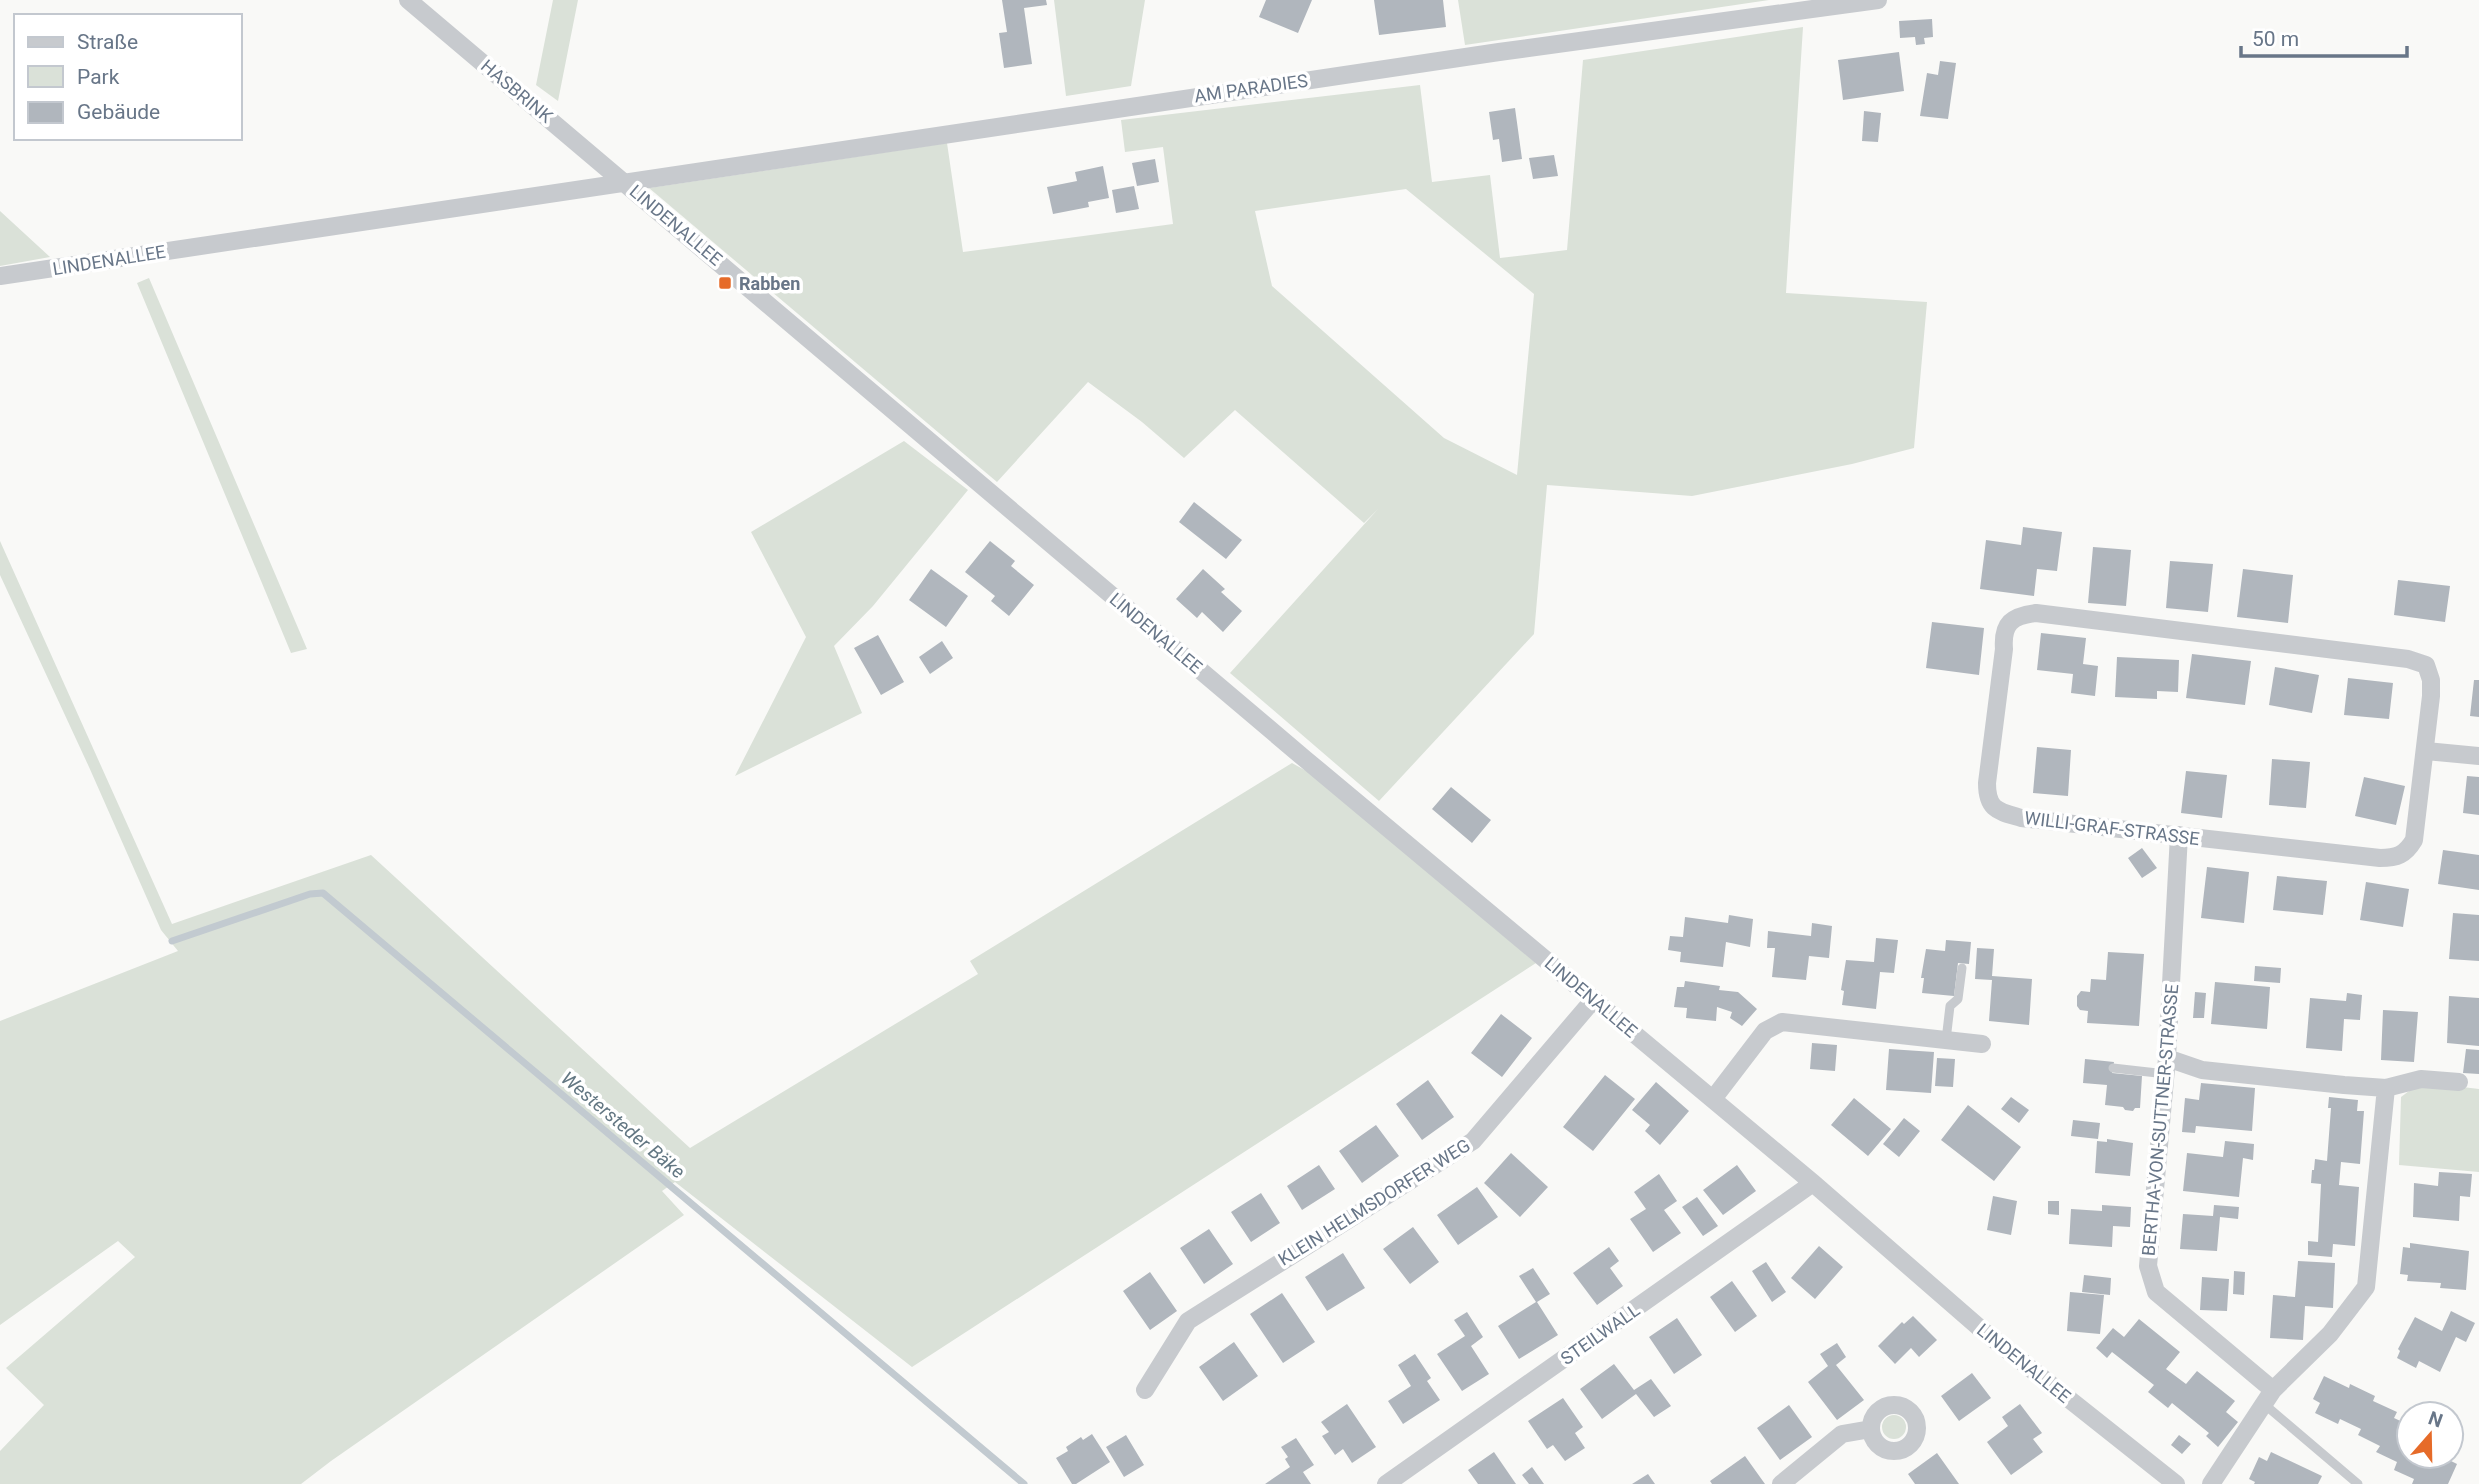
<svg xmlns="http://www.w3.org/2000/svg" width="2479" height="1484" font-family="Roboto,sans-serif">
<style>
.green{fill:#dae1d8;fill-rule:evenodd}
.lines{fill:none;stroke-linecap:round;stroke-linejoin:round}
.stream{stroke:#c2cad0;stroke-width:7}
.building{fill:#b0b6bd}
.service{stroke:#c7cace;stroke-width:9}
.minor{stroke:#c7cace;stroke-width:18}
.poi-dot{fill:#e66b29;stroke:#fff;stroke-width:2.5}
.labels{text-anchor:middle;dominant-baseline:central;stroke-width:7;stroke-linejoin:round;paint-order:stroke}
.street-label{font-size:18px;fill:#687688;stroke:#fff}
.poi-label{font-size:18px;font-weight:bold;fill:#687688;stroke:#fff;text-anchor:start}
.water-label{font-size:19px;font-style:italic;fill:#637783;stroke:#fff}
</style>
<rect width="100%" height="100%" fill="#f9f9f7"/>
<!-- green -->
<path class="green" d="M553,0H578L558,101L536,85Z
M1054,0H1145L1131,86L1066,96Z
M1458,0H1769L1465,45Z
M1803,27L1786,293L1927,302L1914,448L1852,464L1692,496L1547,485L1534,634L1379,801L1230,673L1378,509L1364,523L1235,410L1184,458L1142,422L1088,382L997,482L649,188L947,143L963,252L1173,224L1163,147L1125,152L1121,120L1420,85L1432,182L1490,175L1500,258L1567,250L1583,60ZM1406,189L1534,294L1517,475L1444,438L1272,286L1255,211Z
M0,211L50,257L0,266Z
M149,278L307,649L291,653L137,283Z
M904,441L968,490L873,606L834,646L862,713L735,776L806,637L751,532Z
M0,541L172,924L371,855L690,1148L978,974L970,961L1292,763L1310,773L1536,963L912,1367L675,1182L662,1191L684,1215L331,1461L301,1484H0V1451L44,1405L6,1368L135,1257L118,1241L0,1325V1021L178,951L161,930L89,767L0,575Z
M2421,1082L2479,1089V1172L2399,1165L2401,1097Z
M1882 1427a12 12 0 1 1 24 0a12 12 0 1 1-24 0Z"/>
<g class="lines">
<!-- stream -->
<path class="stream" d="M172,941L310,894L323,893L1024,1484"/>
</g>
<!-- building -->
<path class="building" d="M1002,0H1046L1047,5L1024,8L1032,64L1004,68L999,33L1007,32Z
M1266,0H1312L1298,33L1259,17Z
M1374,0H1443L1446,27L1379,35Z
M1932,19L1933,37L1924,38L1925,44L1916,45L1915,37L1900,38L1899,21Z
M1899,52L1904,91L1843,100L1838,60Z
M1940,61L1956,63L1948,119L1920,116L1927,73L1938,75Z
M1515,108L1522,159L1502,162L1499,139L1493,140L1489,112Z
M1864,111L1881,113L1878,142L1862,141Z
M1554,155L1558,176L1533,179L1529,158Z
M1155,159L1159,182L1137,186L1132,163Z
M1103,166L1109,198L1088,202L1089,207L1053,214L1047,187L1077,181L1075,172Z
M1134,186L1139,209L1116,213L1112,190Z
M1194,502L1242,540L1226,559L1179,522Z
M2023,527L2062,532L2057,571L2037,569L2034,596L1980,589L1986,540L2021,545Z
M990,541L1015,561L1011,566L1034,585L1009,616L991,601L995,596L965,572Z
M2093,547L2131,550L2126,606L2088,603Z
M2170,561L2213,564L2208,612L2166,608Z
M931,569L968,596L946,627L909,600Z
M1203,569L1225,589L1221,592L1242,611L1223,632L1202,612L1197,618L1176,599Z
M2243,569L2293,575L2288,623L2237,617Z
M2398,580L2450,586L2445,622L2394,615Z
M1932,622L1984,628L1979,675L1926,668Z
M2041,633L2086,638L2083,664L2098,666L2095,696L2071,693L2073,674L2037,670Z
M878,635L904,682L881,695L854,648Z
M942,641L953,658L930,674L919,657Z
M2192,654L2251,661L2245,705L2186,698Z
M2117,657L2179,660L2178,692L2157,691V699L2115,697Z
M2275,667L2319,675L2312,713L2269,705Z
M2348,678L2393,683L2389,719L2344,715Z
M2474,680H2479V717L2470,716Z
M2037,747L2071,750L2068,796L2033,793Z
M2272,759L2310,762L2306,808L2269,805Z
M2186,771L2227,775L2222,818L2181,813Z
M2467,776L2479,777V815L2463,813Z
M2364,777L2405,786L2396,825L2355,816Z
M1451,787L1491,820L1472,843L1432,809Z
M2142,848L2157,868L2142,878L2128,858Z
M2443,850L2479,855V890L2438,884Z
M2207,867L2249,872L2244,923L2201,918Z
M2277,876L2327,881L2323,915L2273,910Z
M2366,882L2409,889L2403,927L2360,920Z
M2453,913L2479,915V961L2449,959Z
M1729,915L1753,919L1750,947L1726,942L1723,967L1680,962L1681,952L1668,950L1670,936L1683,937L1685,917L1728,923Z
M1812,923L1832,926L1829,958L1809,956L1806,980L1772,977L1775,948H1767L1768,931L1811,936Z
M1876,938L1898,940L1894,973L1880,972L1876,1009L1842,1005L1844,991L1841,990L1846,960L1874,962Z
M1946,940L1971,942L1969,964L1958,963L1954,996L1922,993L1924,978H1921L1926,949L1945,951Z
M1977,948L1994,949L1992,976L2032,979L2029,1025L1989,1021L1992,980L1975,979Z
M2108,952L2144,954L2139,1026L2087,1023L2088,1011L2080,1010L2077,1006V996L2081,991L2090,992L2091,979L2106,980Z
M2255,966L2281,968L2280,983L2254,981Z
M1685,981L1720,986L1719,990L1738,992L1757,1009L1742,1026L1730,1018L1732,1012L1717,1007L1716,1021L1686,1018L1687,1008L1674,1007L1677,987H1684Z
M2215,982L2270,987L2267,1029L2211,1024Z
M2195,992L2206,993L2204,1018H2193Z
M2347,993L2362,995L2360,1020L2344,1019L2342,1051L2306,1048L2310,998L2346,1001Z
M2449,996L2479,998V1046L2447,1043Z
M2383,1010L2418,1012L2414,1062L2381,1060Z
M1501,1014L1532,1038L1502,1077L1471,1053Z
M1812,1043L1837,1045L1835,1071L1810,1069Z
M1889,1049L1934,1052L1931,1093L1886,1090Z
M2466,1049L2479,1050V1074L2463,1073Z
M1937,1058L1955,1059L1953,1087L1935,1086Z
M2085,1059L2114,1062L2112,1073L2142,1076L2140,1108H2135L2133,1111L2125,1110L2123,1107L2105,1105L2107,1085L2083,1083Z
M1605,1075L1635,1099L1593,1151L1563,1127Z
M1428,1080L1454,1117L1422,1140L1396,1104Z
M1656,1082L1689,1111L1660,1145L1645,1131L1650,1125L1632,1110Z
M2201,1083L2255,1088L2252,1131L2196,1126L2195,1133L2182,1132L2185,1098L2199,1100Z
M2011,1097L2029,1110L2019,1123L2001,1109Z
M2329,1097L2358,1100L2357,1111H2364L2360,1164L2341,1162L2339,1185L2359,1187L2355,1246L2333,1244L2332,1257L2308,1255V1241L2318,1242L2321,1184L2311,1183L2312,1170H2314L2315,1159L2327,1161L2331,1108H2328Z
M1854,1098L1891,1129L1868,1156L1831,1125Z
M1968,1105L2021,1147L1994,1181L1941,1140Z
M1904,1118L1920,1131L1899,1157L1883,1144Z
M2073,1120L2100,1123L2098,1139L2071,1136Z
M1376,1125L1399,1156L1362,1183L1339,1151Z
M2107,1139L2133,1143L2130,1176L2095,1173L2097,1141L2107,1142Z
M2225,1141L2254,1144L2253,1160L2243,1158L2239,1197L2183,1191L2187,1153L2223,1157Z
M1511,1153L1548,1187L1520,1217L1484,1183Z
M1319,1165L1335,1189L1302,1210L1287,1186Z
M1737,1165L1756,1191L1723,1215L1703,1190Z
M2439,1172L2472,1174L2470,1197L2460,1196L2459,1221L2413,1217L2414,1183L2438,1186Z
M1659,1174L1677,1201L1664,1210L1681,1233L1653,1252L1630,1219L1646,1209L1634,1192Z
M1477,1187L1498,1217L1458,1245L1437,1215Z
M1261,1193L1280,1223L1251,1242L1231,1212Z
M1993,1196L2017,1201L2011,1235L1987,1230Z
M1697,1197L1718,1226L1703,1236L1682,1207Z
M2048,1201H2059V1215L2048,1214Z
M2102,1205L2131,1207L2130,1227L2113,1226L2112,1247L2069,1244L2071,1209L2102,1211Z
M2214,1205L2239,1207L2238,1219L2220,1217L2217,1251L2180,1249L2183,1214L2213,1216Z
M1413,1227L1439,1262L1410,1284L1383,1249Z
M1209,1229L1233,1264L1204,1284L1180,1248Z
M2410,1243L2469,1251L2466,1290L2440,1288L2441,1283L2407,1281L2408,1275L2400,1274L2403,1247L2410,1248Z
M1819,1246L1843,1267L1815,1299L1791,1278Z
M1609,1247L1619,1261L1610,1268L1623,1286L1597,1305L1573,1273Z
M1343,1253L1365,1288L1327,1311L1305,1277Z
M2298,1261L2335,1263L2333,1308L2305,1306L2303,1340L2270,1338L2273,1295L2295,1297Z
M1766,1262L1786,1292L1772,1302L1752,1271Z
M1533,1268L1550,1294L1537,1302L1558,1335L1519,1359L1498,1326L1536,1302L1519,1276Z
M2234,1271L2245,1272L2244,1295L2233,1294Z
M1150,1272L1177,1311L1150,1330L1123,1291Z
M2084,1275L2111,1278L2110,1295L2082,1292Z
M2202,1277L2229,1279L2227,1311L2200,1310Z
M1732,1281L1757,1316L1735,1332L1710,1297Z
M2070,1292L2104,1295L2100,1334L2067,1331Z
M1282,1293L1315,1342L1283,1363L1250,1314Z
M2451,1311L2475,1323L2466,1342L2456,1337L2440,1372L2419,1361L2416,1368L2397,1358L2400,1351L2398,1349L2415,1317L2442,1331Z
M1467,1312L1483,1337L1471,1346L1489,1374L1462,1391L1437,1354L1465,1336L1454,1320Z
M1913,1316L1937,1340L1919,1357L1911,1348L1895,1364L1878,1346L1902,1322L1904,1324Z
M1677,1318L1702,1355L1674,1374L1649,1337Z
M2139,1319L2180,1352L2166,1369L2186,1384L2197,1371L2235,1401L2226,1412L2238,1422L2218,1447L2206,1436L2209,1433L2172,1403L2168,1408L2148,1392L2154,1385L2112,1352L2107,1358L2096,1348L2113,1328L2124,1337Z
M1234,1342L1258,1376L1223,1401L1199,1367Z
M1837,1343L1846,1357L1836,1365L1864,1400L1837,1420L1808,1382L1828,1366L1820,1354Z
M1415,1354L1431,1378L1427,1381L1440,1400L1403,1424L1388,1401L1411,1386L1398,1365Z
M1614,1364L1634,1390L1651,1379L1671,1406L1654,1417L1636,1394L1602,1419L1580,1389Z
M1972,1373L1991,1398L1959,1421L1941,1396Z
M2324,1376L2349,1388L2350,1384L2375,1396L2373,1401L2397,1412L2394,1418L2409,1425V1456H2441L2457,1464L2448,1484H2412L2414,1479L2394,1470L2397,1462L2376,1452L2380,1446L2358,1435L2361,1429L2340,1419L2338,1424L2315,1413L2320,1403L2313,1399Z
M1563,1398L1583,1427L1575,1433L1585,1448L1565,1461L1553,1445L1547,1449L1528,1421Z
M1347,1404L1376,1447L1352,1463L1343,1449L1335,1455L1322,1436L1329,1432L1321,1422Z
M2020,1404L2042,1433L2033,1439L2043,1452L2011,1475L1987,1442L2008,1426L2002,1417Z
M1789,1405L1812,1437L1780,1460L1757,1428Z
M1092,1434L1110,1462L1076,1484H1072L1056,1458L1068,1451L1066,1447L1081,1437L1083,1440Z
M1126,1435L1144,1465L1124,1477L1106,1447Z
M2179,1435L2191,1444L2182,1454L2171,1445Z
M1296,1438L1314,1465L1303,1472L1311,1484H1265L1290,1467L1285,1459L1288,1457L1281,1447Z
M1494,1452L1516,1484H1478L1468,1470Z
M2271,1452L2322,1476L2318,1484H2254L2255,1482L2249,1479L2259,1457L2267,1461Z
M1937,1453L1959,1484H1915L1908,1474Z
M1745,1456L1765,1484H1712L1710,1481Z
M1532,1467L1544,1484H1529L1522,1475Z
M1648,1474L1655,1484H1632Z"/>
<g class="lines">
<!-- service -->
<path class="service" d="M1946,1040L1950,1006L1958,999L1962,968
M2113,1068L2166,1074
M2264,1404L2358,1484"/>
<!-- minor -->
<path class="minor" d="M408,0L1305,759L1813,1183L1982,1330L2176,1484
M0,276L1499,52L1878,0
M2036,613L2408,659L2426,665L2431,680V696L2414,840C2405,855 2397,858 2380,858L2021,818C1998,811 1987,810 1987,783L2004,649C2002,623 2012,616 2036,613Z
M2426,751L2479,756
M2179,835L2167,1058L2148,1266L2156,1292L2273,1390
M2167,1058L2202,1070L2344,1085L2386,1088L2421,1079L2459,1082
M1713,1099L1765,1031L1782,1022L1982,1044
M1145,1390L1188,1321L1473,1141L1594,999
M1871 1428a23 23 0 1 1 46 0a23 23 0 1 1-46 0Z
M1386,1484L1813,1183
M1781,1484L1842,1434L1871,1429
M2211,1484L2273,1390L2330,1334L2366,1287L2386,1088"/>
</g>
<!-- markers -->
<rect class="poi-dot" x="718" y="276" width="14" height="14" rx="3.5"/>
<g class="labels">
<!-- street labels -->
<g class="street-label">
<text transform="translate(1251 88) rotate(-8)">AM PARADIES</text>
<text transform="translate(517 91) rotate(40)">HASBRINK</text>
<text transform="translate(676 225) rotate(40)">LINDENALLEE</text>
<text transform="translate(109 260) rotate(-9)">LINDENALLEE</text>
<text transform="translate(1156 633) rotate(40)">LINDENALLEE</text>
<text transform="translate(2112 828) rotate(7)">WILLI-GRAF-STRASSE</text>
<text transform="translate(1591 997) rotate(40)">LINDENALLEE</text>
<text transform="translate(2160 1120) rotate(-85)">BERTHA-VON-SUTTNER-STRASSE</text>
<text transform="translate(1374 1202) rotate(-32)">KLEIN HELMSDORFER WEG</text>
<text transform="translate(1600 1334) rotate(-35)">STEILWALL</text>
<text transform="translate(2024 1363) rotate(39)">LINDENALLEE</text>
</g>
<!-- poi labels -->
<g class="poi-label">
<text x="739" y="283">Rabben</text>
</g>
<!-- water labels -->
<g class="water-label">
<text transform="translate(623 1125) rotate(40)">Westersteder Bäke</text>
</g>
</g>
<!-- legend -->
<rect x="14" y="14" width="228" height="126" fill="#ffffff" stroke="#c3c8cf" stroke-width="2"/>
<rect x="28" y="37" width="35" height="10" fill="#c7cace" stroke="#c3c8cf" stroke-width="2"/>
<text x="77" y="49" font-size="21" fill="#687688">Straße</text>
<rect x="28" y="66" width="35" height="21" fill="#dae1d8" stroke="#c3c8cf" stroke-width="2"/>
<text x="77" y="84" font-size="21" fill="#687688">Park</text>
<rect x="28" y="102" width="35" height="21" fill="#b0b6bd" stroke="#c3c8cf" stroke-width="2"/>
<text x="77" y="119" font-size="21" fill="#687688">Gebäude</text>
<!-- north arrow -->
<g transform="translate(2430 1435) rotate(20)"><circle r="33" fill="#ffffff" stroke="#c3c8cf" stroke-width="2"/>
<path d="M0-5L12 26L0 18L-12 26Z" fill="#e66b29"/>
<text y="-10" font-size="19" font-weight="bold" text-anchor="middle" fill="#687688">N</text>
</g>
<!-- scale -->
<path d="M2241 46v10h166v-10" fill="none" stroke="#687688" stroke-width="3.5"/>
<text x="2252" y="46" font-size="21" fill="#687688" stroke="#ffffff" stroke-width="5" paint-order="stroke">50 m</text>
</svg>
